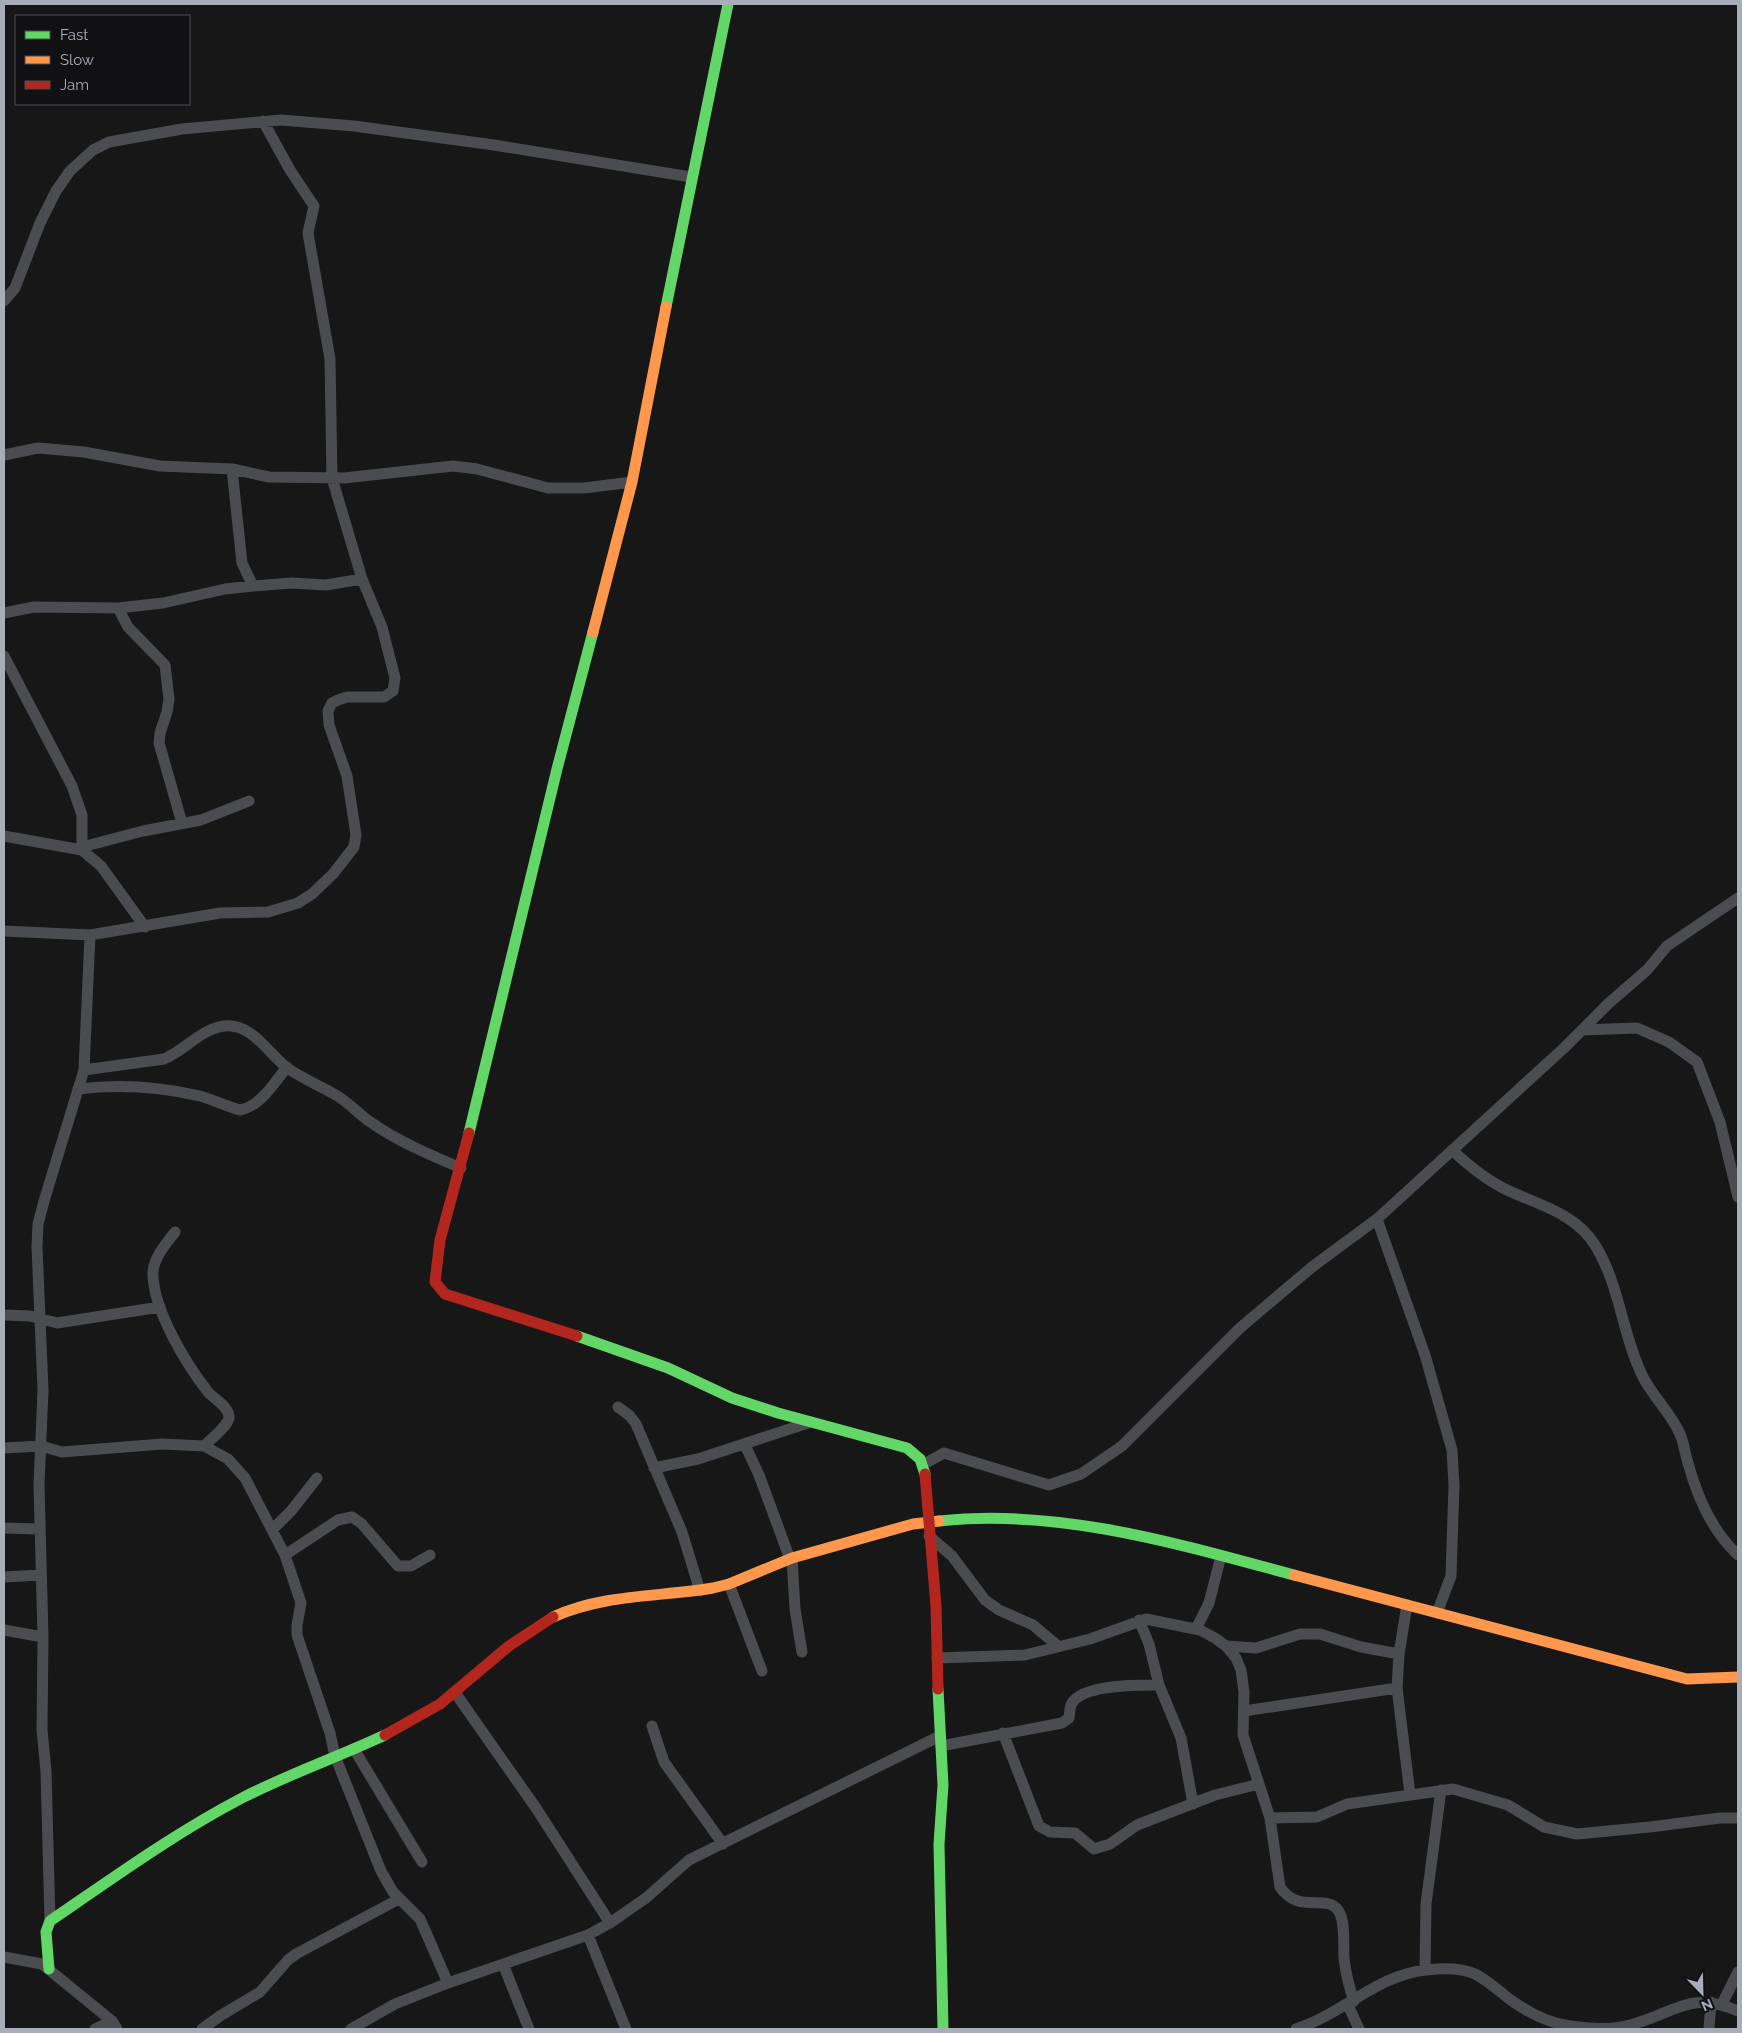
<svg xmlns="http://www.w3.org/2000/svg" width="1742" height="2033" font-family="Raleway,sans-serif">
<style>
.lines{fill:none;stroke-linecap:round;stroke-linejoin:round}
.street{stroke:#4b4c50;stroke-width:11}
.fast{stroke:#63d668;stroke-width:11}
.slow{stroke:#ff974d;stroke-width:11}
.jam{stroke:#b3261e;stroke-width:11}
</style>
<rect width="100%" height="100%" fill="#171717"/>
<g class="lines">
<!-- street -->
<path class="street" d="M4,301L15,288L40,223L56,191L70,171L93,150L109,142L182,129L281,120L354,126L494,145L691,177
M4,455L38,448L84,452L160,466L232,469L269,477L344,478L453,466L477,469L548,488H584L632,482
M232,469L242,563L253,586
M118,608L128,627L165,665L169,699L167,712L160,733L159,743L182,823
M4,613L34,607L118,608L163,603L225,589L253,586L291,583L326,585L362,579
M4,656L72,786L82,815V850
M4,836L82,850L101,866L145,927
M82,847L143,831L201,820L249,801
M4,931L90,935L220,913L268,912L298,903L312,894L333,874L354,847L356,835L347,776L329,725L328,711L332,703L338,700L347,697H384L393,691L395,678L382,627L362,579L332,478L330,359L308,233L314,206L290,170L263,121
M1582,1030L1637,1028L1669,1042L1697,1062L1720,1122L1738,1197
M84,1070L164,1059C185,1050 201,1029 224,1026C252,1023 268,1053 286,1067C302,1079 322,1086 339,1097C350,1104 359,1114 369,1121C397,1141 430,1155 461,1168
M78,1089C118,1084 161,1087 200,1096C214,1100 227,1107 240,1110C261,1106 274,1083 287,1067
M1452,1150C1469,1166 1486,1180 1507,1190C1539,1205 1575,1213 1595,1245C1620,1285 1622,1335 1643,1377C1653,1397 1671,1413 1680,1434C1684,1443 1685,1454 1688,1463C1697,1496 1713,1532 1738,1555
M1377,1219L1425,1355L1452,1450L1454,1485L1451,1576L1437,1613
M175,1232C166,1244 154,1257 153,1272C152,1308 186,1364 208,1392C214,1399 230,1407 229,1418C227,1427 211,1439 204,1446
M4,1315L30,1316L57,1323L160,1307
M618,1407L630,1416L636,1424L682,1532L700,1591
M745,1445L759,1475L790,1559
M4,1448L41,1446L62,1452L162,1444L204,1446L228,1459L245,1478L285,1555L301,1603L297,1625V1635L330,1733L335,1756L381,1871L393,1892L420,1919L448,1983
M924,1464L944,1453L1049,1485L1081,1474L1122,1446L1240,1328L1312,1267L1377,1219L1564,1048L1609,1003L1647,970L1667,946L1738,898
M654,1468L698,1459L811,1422
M4,1528L40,1529
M273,1529L291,1511L317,1478
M929,1536L952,1556L985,1600L999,1610L1033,1625L1058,1646
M285,1555L338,1520L352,1517L361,1523L398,1566H411L430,1555
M792,1558L795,1609L802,1652
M4,1577L41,1575
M729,1584L762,1671
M1407,1605L1399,1654L1397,1688L1410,1794
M1139,1620L1149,1644L1159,1685L1181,1738L1193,1804
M1196,1629L1209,1603L1221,1556
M4,1630L43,1637
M1226,1646L1256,1648L1300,1634H1320L1361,1647L1399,1654
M937,1658L1025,1655L1090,1639L1146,1619L1200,1630L1215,1638L1226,1646L1236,1658L1241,1670L1244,1692L1243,1735L1270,1818L1280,1887C1299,1915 1325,1893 1338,1910C1346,1921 1343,1946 1344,1959C1346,1974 1349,1987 1354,2001
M456,1694L536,1808L610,1923
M1244,1711L1397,1688
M652,1726L664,1762L723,1844
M1003,1733L1039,1826L1050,1832L1075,1833L1094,1849L1110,1844L1137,1825L1215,1795L1259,1784
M941,1746L1062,1723L1069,1718C1070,1713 1069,1708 1072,1703C1084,1684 1139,1685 1159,1685
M354,1749L422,1862
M1270,1818L1317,1817L1347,1804L1453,1789L1508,1805L1544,1827L1577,1834L1650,1827L1720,1818H1738
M50,1921L46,1771L42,1730L43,1637L39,1485L43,1390L37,1247L38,1224L44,1201L84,1070L90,935
M588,1935L626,2029
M4,1957L42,1964L112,2021L117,2029
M503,1964L529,2029
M1425,1970L1426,1904L1441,1790
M1722,2004L1738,1972
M1348,2005L1359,2029
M95,2029L112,2021
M202,2029L220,2016L260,1992L288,1960L296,1954L399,1899
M351,2029L395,2004L448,1983L588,1935L610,1923L646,1898L689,1860L940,1736
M1296,2029C1343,2014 1377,1975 1426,1970C1442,1968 1460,1967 1475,1974C1487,1980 1498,1990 1508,1998C1527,2012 1547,2023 1570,2026C1589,2029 1611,2030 1630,2025C1676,2013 1689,1990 1738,2011
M1709,2029L1711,2002"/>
<!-- fast -->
<path class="fast" d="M666,307L728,4
M469,1133L557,769L593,632
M577,1336L668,1368L732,1398L778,1413L907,1448L920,1459L925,1474
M939,1521C1059,1508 1179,1544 1294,1575
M938,1689L943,1785L939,1844L943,2029
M49,1969L46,1932L50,1921C113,1878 175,1833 242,1798C289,1774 338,1757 385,1735"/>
<!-- slow -->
<path class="slow" d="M593,632L632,482L666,307
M1294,1575L1687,1679L1738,1677
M553,1617C603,1594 659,1597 713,1588L729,1584L792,1558L913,1524L939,1521"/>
<!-- jam -->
<path class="jam" d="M469,1133L440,1240L435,1282L445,1294L577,1336
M925,1474L936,1606L938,1689
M385,1735L440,1704L509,1646L553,1617"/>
</g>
<!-- border -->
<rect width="1742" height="2033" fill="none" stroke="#a8adb8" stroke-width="10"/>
<!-- legend -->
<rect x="15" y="15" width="175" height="90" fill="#111113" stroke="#4d4f55"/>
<rect x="25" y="31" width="25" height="8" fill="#63d668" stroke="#4d4f55"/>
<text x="60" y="40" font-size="15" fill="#a8adb8">Fast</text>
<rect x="25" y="56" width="25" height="8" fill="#ff974d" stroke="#4d4f55"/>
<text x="60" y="65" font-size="15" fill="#a8adb8">Slow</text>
<rect x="25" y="81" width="25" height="8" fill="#b3261e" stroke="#4d4f55"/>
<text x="60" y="90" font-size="15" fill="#a8adb8">Jam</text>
<!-- north arrow -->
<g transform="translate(1702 1993) rotate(157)" stroke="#111113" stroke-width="4" paint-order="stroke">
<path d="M0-4L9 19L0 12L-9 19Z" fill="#a8adb8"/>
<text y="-8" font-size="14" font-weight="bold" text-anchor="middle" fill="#a8adb8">N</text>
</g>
</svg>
